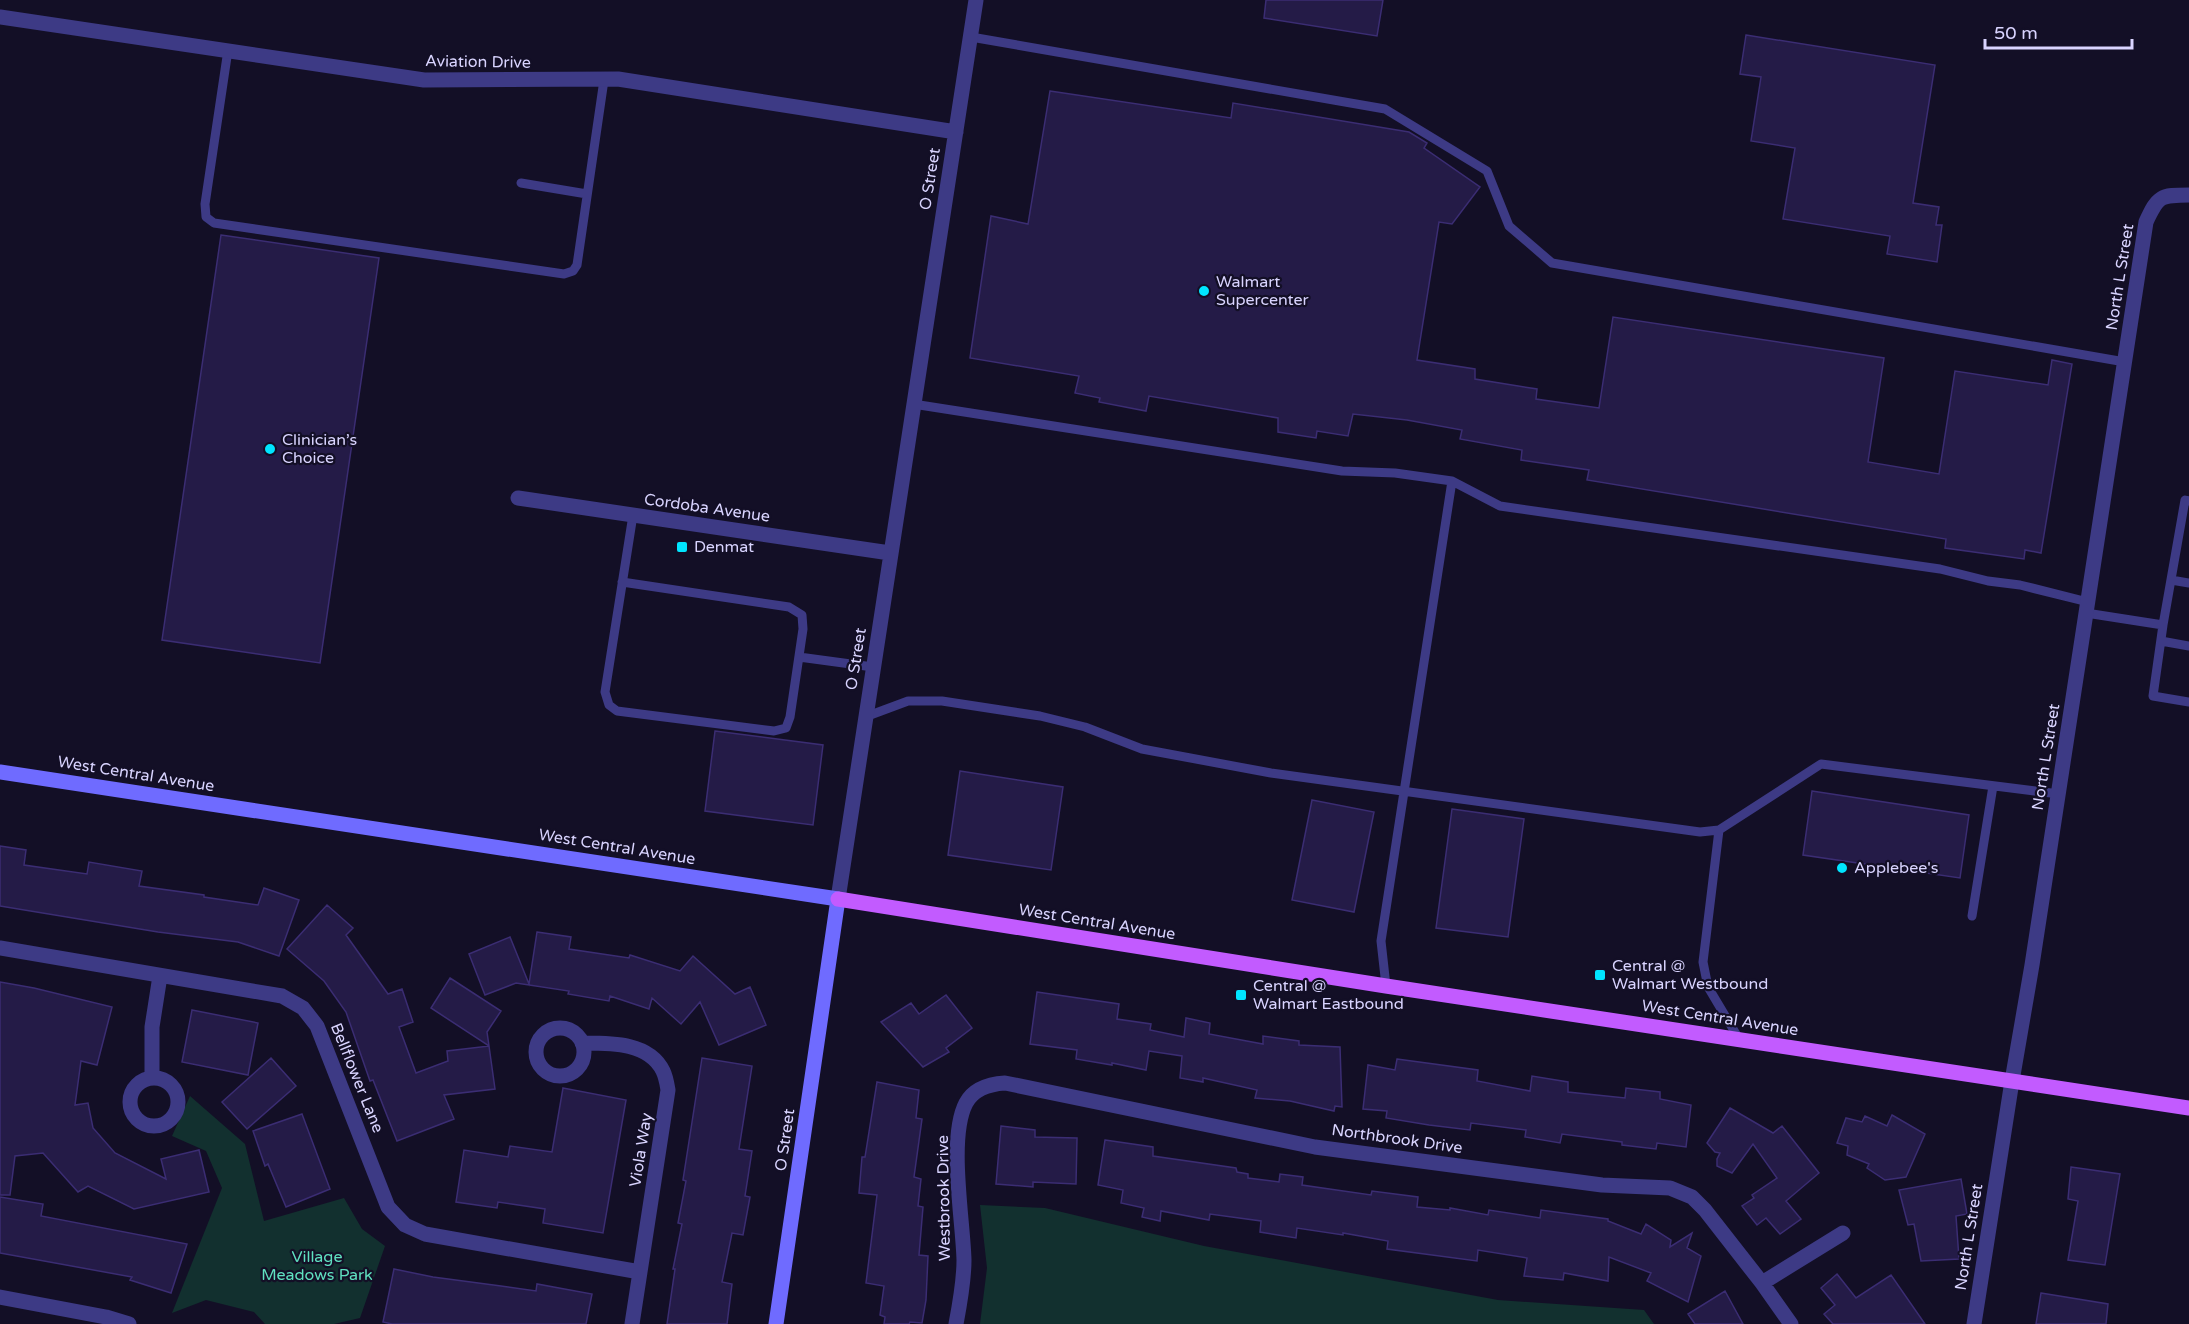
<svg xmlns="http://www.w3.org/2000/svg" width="2189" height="1324" font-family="'Varela Round',sans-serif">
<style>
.green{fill:#12302f}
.building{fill:#241b47;stroke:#3b2d73;stroke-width:1.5}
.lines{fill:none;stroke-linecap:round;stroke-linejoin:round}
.lane{stroke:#3d3a85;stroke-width:9}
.street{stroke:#3d3a85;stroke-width:15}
.secondary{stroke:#6f6bff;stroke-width:15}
.primary{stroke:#c25bff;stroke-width:15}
.poi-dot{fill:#00e5ff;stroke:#130f26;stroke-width:2}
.labels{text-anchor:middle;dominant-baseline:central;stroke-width:4.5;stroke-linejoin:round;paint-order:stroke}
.street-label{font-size:16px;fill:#d9d4ff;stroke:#130f26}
.poi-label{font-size:16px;fill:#d9d4ff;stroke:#130f26;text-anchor:start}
.park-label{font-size:16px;fill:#5fe0c0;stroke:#130f26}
</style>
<rect width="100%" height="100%" fill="#130f26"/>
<!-- green -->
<path class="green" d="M190,1096L245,1144L264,1221L344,1198L362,1229L385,1246L360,1318L334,1324H265L254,1312L206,1300L172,1313L222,1188L206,1151L172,1136Z
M980,1205L1045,1208L1204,1246L1498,1300L1644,1310L1654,1324H980L987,1268Z"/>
<!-- building -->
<path class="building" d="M1266,0H1383L1377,36L1264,18Z
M1746,35L1935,65L1913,203L1939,207L1936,225H1942L1937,262L1887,254L1890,236L1783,219L1795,148L1751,141L1761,77L1740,74Z
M1050,91L1231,118L1233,103L1409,132L1427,143L1424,148L1480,187L1452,224L1439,222L1417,360L1475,369V379L1537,389L1536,399L1599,408L1613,317L1884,358L1868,462L1939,474L1955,371L2048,385L2052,360L2072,364L2041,553L2025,550L2024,559L1945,548L1946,539L1587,480L1589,470L1521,460L1522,450L1460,439L1462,430L1407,420L1353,414L1348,436L1317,431L1316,438L1278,432V418L1149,396L1146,411L1099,402L1100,398L1075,393L1079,376L970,358L991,216L1028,224Z
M221,235L379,258L320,663L162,640Z
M715,731L823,745L813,825L705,811Z
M960,771L1063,787L1051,870L948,855Z
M1812,791L1969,815L1960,878L1803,855Z
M1312,800L1374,812L1354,912L1292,900Z
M1452,809L1524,819L1508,937L1436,928Z
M0,846L26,850L24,865L87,874L89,862L142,871L139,886L204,895V897L258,905L264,888L299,900L279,956L238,942L158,932L0,906Z
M327,905L353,928L346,935L388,994L402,989L413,1022L399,1027L416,1073L448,1061L447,1051L489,1046L495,1089L444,1095L454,1119L397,1141L373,1080L370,1081L346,1012L324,981L287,949Z
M537,932L571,937L569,949L629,958L630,955L680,971L693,956L735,994L750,987L766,1025L719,1045L700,1002L681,1024L652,998L649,1009L610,996L609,1001L568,994L569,991L516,983L485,995L469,954L510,937L529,984Z
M450,978L501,1011L487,1032L489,1046L431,1008Z
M0,982L34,988L112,1007L97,1065L81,1061L75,1105L88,1103L93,1128L115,1153L166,1179L161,1159L199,1150L209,1192L134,1209L88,1186L78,1192L43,1153L15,1156L10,1195H0Z
M1037,992L1119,1004L1117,1019L1151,1024L1150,1030L1184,1037L1186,1018L1210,1023L1209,1034L1263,1044V1036L1299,1041V1045L1340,1047L1342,1107L1335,1106L1334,1111L1290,1101L1255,1098L1257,1090L1203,1078V1082L1180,1078L1182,1056L1149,1051L1146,1070L1112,1063V1065L1076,1059L1077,1050L1030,1044Z
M946,995L972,1028L946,1048L949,1052L923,1067L881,1022L911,1003L919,1014Z
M192,1010L258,1023L248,1075L182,1062Z
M271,1058L296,1086L247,1129L222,1102Z
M702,1058L752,1066L739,1149L752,1151L745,1196L750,1197L743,1235L732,1233L722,1282L732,1284L727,1324H667L675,1269H673L682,1224L678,1223L686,1181L683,1180Z
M1397,1059L1478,1070L1477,1081L1530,1091L1532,1076L1568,1082V1092L1625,1098L1626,1088L1660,1092V1099L1691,1105L1686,1147L1657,1143L1656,1149L1622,1145V1142L1562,1134L1560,1143L1525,1137L1526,1130L1471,1123L1470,1130L1429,1125L1386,1118L1387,1111L1363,1109L1368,1065L1395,1070Z
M877,1082L919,1090L916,1118L922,1119L914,1177L921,1179L918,1206L923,1207L919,1255L928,1256L926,1300L922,1323L910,1322L909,1324H884L885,1317L880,1315L884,1286L866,1283L877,1195L859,1193L862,1157H865Z
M563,1088L626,1100L603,1233L543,1223L545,1209L498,1202L497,1208L456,1202L464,1150L508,1157L510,1146L552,1152Z
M1730,1108L1773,1133L1782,1126L1819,1173L1786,1201L1801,1219L1780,1234L1766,1218L1757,1225L1742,1206L1754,1198L1752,1195L1777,1178L1753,1144L1732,1173L1717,1166V1159L1720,1153L1715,1152L1707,1143Z
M302,1114L330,1189L286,1207L268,1164L265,1166L253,1131Z
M1892,1115L1925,1134L1906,1177L1885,1180L1867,1168L1869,1164L1847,1155L1848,1146L1837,1143L1846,1118L1862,1122L1865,1116L1887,1126Z
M1001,1126L1035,1130V1137L1077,1138L1076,1184L1033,1182V1187L996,1184Z
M1105,1140L1153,1147V1156L1236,1168L1237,1172L1248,1174V1178L1279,1182L1280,1174L1303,1177L1302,1185L1371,1195L1372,1191L1418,1197L1417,1207L1450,1210V1208L1488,1215L1489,1210L1540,1218L1541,1210L1608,1219V1221L1641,1234L1646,1224L1671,1240L1670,1247L1692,1233L1687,1248L1701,1256L1688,1302L1647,1281L1651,1273L1609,1257L1608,1281L1564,1273L1563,1280L1524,1276L1527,1258L1478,1250L1477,1261L1387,1249L1388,1241L1343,1233V1235L1297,1228L1296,1238L1260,1232L1261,1221L1210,1214L1209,1220L1161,1211L1160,1221L1142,1217L1144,1208L1121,1203L1123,1190L1098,1185Z
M2071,1167L2120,1174L2105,1265L2068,1260L2078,1201L2068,1199Z
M1961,1179L1967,1214L1956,1216L1959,1259L1921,1261L1914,1224L1908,1225L1899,1190Z
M0,1197L43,1204L41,1216L187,1244L171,1293L130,1280L132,1277L0,1253Z
M394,1269L433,1277L501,1286L536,1291L537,1284L592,1294L586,1324H392L383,1322Z
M1837,1274L1856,1298L1891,1275L1925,1324H1833L1824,1314L1835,1305L1821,1288Z
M1725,1291L1743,1324H1695L1688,1314Z
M2041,1293L2108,1304L2106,1324H2036Z"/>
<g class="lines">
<!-- lane -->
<path class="lane" d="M971,37L1385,109L1487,171L1509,226L1552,263L2125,362
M228,50L205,204L206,217L214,223L564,274L573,271L577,265L604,80
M521,183L587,194
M913,404L1342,471L1395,473L1452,481L1500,506L1940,569L1988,581L2020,585L2088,602
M2189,501L2185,500L2163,625L2153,696L2189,702
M2171,580L2189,583
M622,582L789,607L802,615L803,629L790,717L786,728L774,731L617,711L609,705L605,692L633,515
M2086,613L2163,625
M2161,641L2189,646
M799,657L873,667
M865,717L908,701H942L1040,716L1085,727L1142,749L1271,773L1700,832L1719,830
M1972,916L1993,786
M1386,986L1381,941L1452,481
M1739,1039L1708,987L1703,962L1719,830L1821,764L2059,794"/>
<!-- street -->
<path class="street" d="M0,17L424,80L618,79L956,132
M518,498L890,553
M838,899L976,0
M0,948L282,996L303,1008L317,1026L388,1207L405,1225L425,1234L640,1272
M536 1052a24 24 0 1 1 48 0a24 24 0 1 1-48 0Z
M582,1043C610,1043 649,1042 663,1071C666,1077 667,1084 668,1090L632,1324
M152,1078V1027L160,976
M130 1102a24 24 0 1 1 48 0a24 24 0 1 1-48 0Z
M1762,1283L1843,1233
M0,1297L106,1317L129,1324
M956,1324C960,1303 964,1281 964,1260C963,1220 948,1137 966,1103C974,1088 990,1084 1005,1083L1315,1147L1602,1185L1670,1188L1692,1197L1705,1210L1762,1283L1791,1324
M1974,1324L2012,1081L2032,965L2146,222C2158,196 2160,195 2189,195"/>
<!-- secondary -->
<path class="secondary" d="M0,772L838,899L776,1324"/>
<!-- primary -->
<path class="primary" d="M838,899L1386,986L2189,1108"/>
</g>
<!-- markers -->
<g class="poi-dot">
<circle cx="1204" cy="291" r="6"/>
<circle cx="270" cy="449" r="6"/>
<rect x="676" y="541" width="12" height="12" rx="3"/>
<circle cx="1842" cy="868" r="6"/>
<rect x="1594" y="969" width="12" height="12" rx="3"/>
<rect x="1235" y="989" width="12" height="12" rx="3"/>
</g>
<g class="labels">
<!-- street labels -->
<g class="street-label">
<text transform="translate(478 62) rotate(1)">Aviation Drive</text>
<text transform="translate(930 179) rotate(-81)">O Street</text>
<text transform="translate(2120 277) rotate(-81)">North L Street</text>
<text transform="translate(707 508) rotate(8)">Cordoba Avenue</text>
<text transform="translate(856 659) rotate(-81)">O Street</text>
<text transform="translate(2046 757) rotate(-81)">North L Street</text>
<text transform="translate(136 774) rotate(9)">West Central Avenue</text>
<text transform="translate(617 847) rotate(9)">West Central Avenue</text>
<text transform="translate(1097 922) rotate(9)">West Central Avenue</text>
<text transform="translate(1720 1018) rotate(9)">West Central Avenue</text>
<text transform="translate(357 1078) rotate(68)">Bellflower Lane</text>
<text transform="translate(1397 1139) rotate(8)">Northbrook Drive</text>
<text transform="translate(785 1140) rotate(-82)">O Street</text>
<text transform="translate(641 1150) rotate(-81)">Viola Way</text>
<text transform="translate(944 1198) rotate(-91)">Westbrook Drive</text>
<text transform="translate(1969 1237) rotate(-81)">North L Street</text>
</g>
<!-- poi labels -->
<g class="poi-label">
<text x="1216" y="282">Walmart<tspan x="1216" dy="18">Supercenter</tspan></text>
<text x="282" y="440">Clinician’s<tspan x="282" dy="18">Choice</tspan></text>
<text x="694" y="547">Denmat</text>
<text x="1854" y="868">Applebee's</text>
<text x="1612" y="966">Central @<tspan x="1612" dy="18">Walmart Westbound</tspan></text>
<text x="1253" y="986">Central @<tspan x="1253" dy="18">Walmart Eastbound</tspan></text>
</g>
<!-- park labels -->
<g class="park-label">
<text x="317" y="1257">Village<tspan x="317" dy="18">Meadows Park</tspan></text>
</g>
</g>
<!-- scale -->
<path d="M1985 39v9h147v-9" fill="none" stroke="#d9d4ff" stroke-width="3"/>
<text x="1994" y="39" font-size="18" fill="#d9d4ff" stroke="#130f26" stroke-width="4.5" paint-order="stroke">50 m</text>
</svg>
